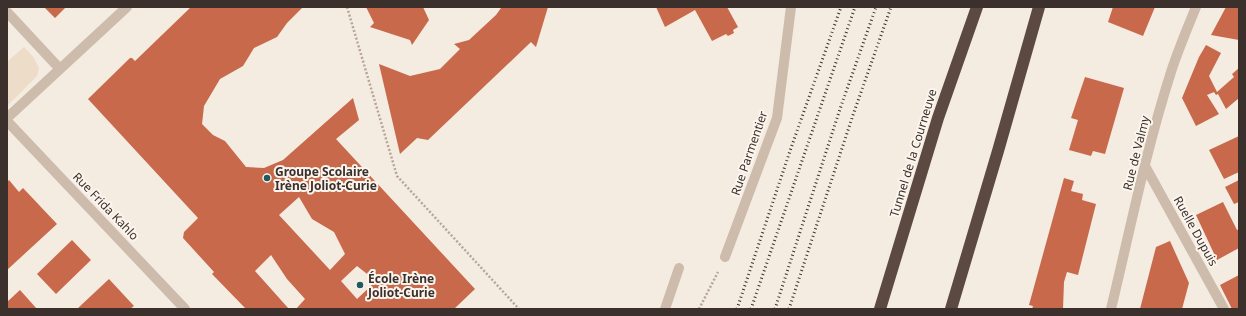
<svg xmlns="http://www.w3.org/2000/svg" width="1246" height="316" font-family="'Noto Sans',sans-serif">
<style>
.plaza{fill:#ecdcc8}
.building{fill:#c8694b;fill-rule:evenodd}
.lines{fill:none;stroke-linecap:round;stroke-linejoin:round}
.path{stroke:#b9a596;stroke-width:2.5;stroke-dasharray:2 2;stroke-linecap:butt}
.minor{stroke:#cdbbac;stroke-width:10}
.highway{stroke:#5c4a42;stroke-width:12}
.rail{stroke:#3b302b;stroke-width:3;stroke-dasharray:1 3;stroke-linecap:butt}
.poi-dot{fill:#1f5a5e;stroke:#fbf5ee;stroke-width:1.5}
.labels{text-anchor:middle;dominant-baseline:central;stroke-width:4;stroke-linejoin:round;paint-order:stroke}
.street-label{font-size:12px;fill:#3b302b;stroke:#fbf5ee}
.poi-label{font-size:12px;font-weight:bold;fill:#3b302b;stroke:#fbf5ee;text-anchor:start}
</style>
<rect width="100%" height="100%" fill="#f4ebe1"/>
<!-- plaza -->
<path class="plaza" d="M24,47L34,58L39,68L37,76L7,106V62Z"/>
<!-- building -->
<path class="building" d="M44,7H66L55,18Z
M191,7H303L287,23L277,37L254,48L243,66L220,79L204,106L202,124L213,135L225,141L246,167L264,168L283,160L353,98L359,120L336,139L475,289L454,309H296L305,299L287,279L271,255L255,271L289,309H246L212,274L214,272L183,238L184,232L198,218L88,99L130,58H132L135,61ZM299,197L312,219L334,232L345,254L330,270L279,215ZM357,266L376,281L357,299L341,281Z
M366,7H423L429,20L412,45L410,40L370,27L374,23Z
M498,7H548L536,47L531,42L428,140L417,138L400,154L379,64L410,76L440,69L460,49L454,44L469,40L496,15L501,8Z
M656,7H727L738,27L733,30L734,33L728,36L726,34L712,41L695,10L665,27Z
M1113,7H1155L1143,36L1108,22Z
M1226,7H1239V40L1211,35Z
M1206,45L1221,53L1209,76L1217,92L1234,77L1232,74L1239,68V98L1226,109L1218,94L1216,95L1214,92L1207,95L1219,114L1196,126L1182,98L1199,57Z
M1085,77L1124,88L1105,154L1093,151L1091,156L1069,150L1078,120L1071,118Z
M1239,136V172L1224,179L1209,150Z
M1064,178L1074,181L1071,191L1083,194L1082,200L1096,204L1078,275L1067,272L1064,282L1063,309H1032L1033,306L1029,305Z
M9,180L19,192L23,188L57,224L7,270V182Z
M1239,180V202L1234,204L1225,187Z
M1223,202L1237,230L1239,229V248L1217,260L1196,215Z
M72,240L91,260L56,294L37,274Z
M1170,241L1189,283L1182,309H1140L1156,247Z
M1239,275V309H1232L1220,285Z
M109,279L134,306L130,309H77Z
M20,290L37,309H7V302Z"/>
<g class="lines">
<!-- path -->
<path class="path" d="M347,7L397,176L519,309
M699,309L718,272"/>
<!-- minor -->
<path class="minor" d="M7,12L60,69
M7,118L127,7
M7,121L185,309
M1145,166L1224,309
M725,257L777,118L791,7
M665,309L679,268
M1111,309C1130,230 1146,150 1171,72C1178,50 1187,29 1196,7"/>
<!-- highway -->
<path class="highway" d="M880,309L938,118L977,7
M951,309L998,151L1039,7"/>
<!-- rail -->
<path class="rail" d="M737,309L791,148L841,7
M751,309L855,7
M775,309L840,109L876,7
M789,309L853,115L891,7"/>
</g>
<!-- markers -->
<g class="poi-dot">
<circle cx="267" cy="178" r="4"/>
<circle cx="360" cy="285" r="4"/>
</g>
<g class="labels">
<!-- street labels -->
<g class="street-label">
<text transform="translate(749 153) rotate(-71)">Rue Parmentier</text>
<text transform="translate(913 153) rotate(-73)">Tunnel de la Courneuve</text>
<text transform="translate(1136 153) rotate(-76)">Rue de Valmy</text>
<text transform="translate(106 206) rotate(46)">Rue Frida Kahlo</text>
<text transform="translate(1196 231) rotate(61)">Ruelle Dupuis</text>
</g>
<!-- poi labels -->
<g class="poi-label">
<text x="275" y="171">Groupe Scolaire<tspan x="275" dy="14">Irène Joliot-Curie</tspan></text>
<text x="368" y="278">École Irène<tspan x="368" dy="14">Joliot-Curie</tspan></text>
</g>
</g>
<!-- border -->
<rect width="1246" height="316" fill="none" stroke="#3b302b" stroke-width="16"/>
</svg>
